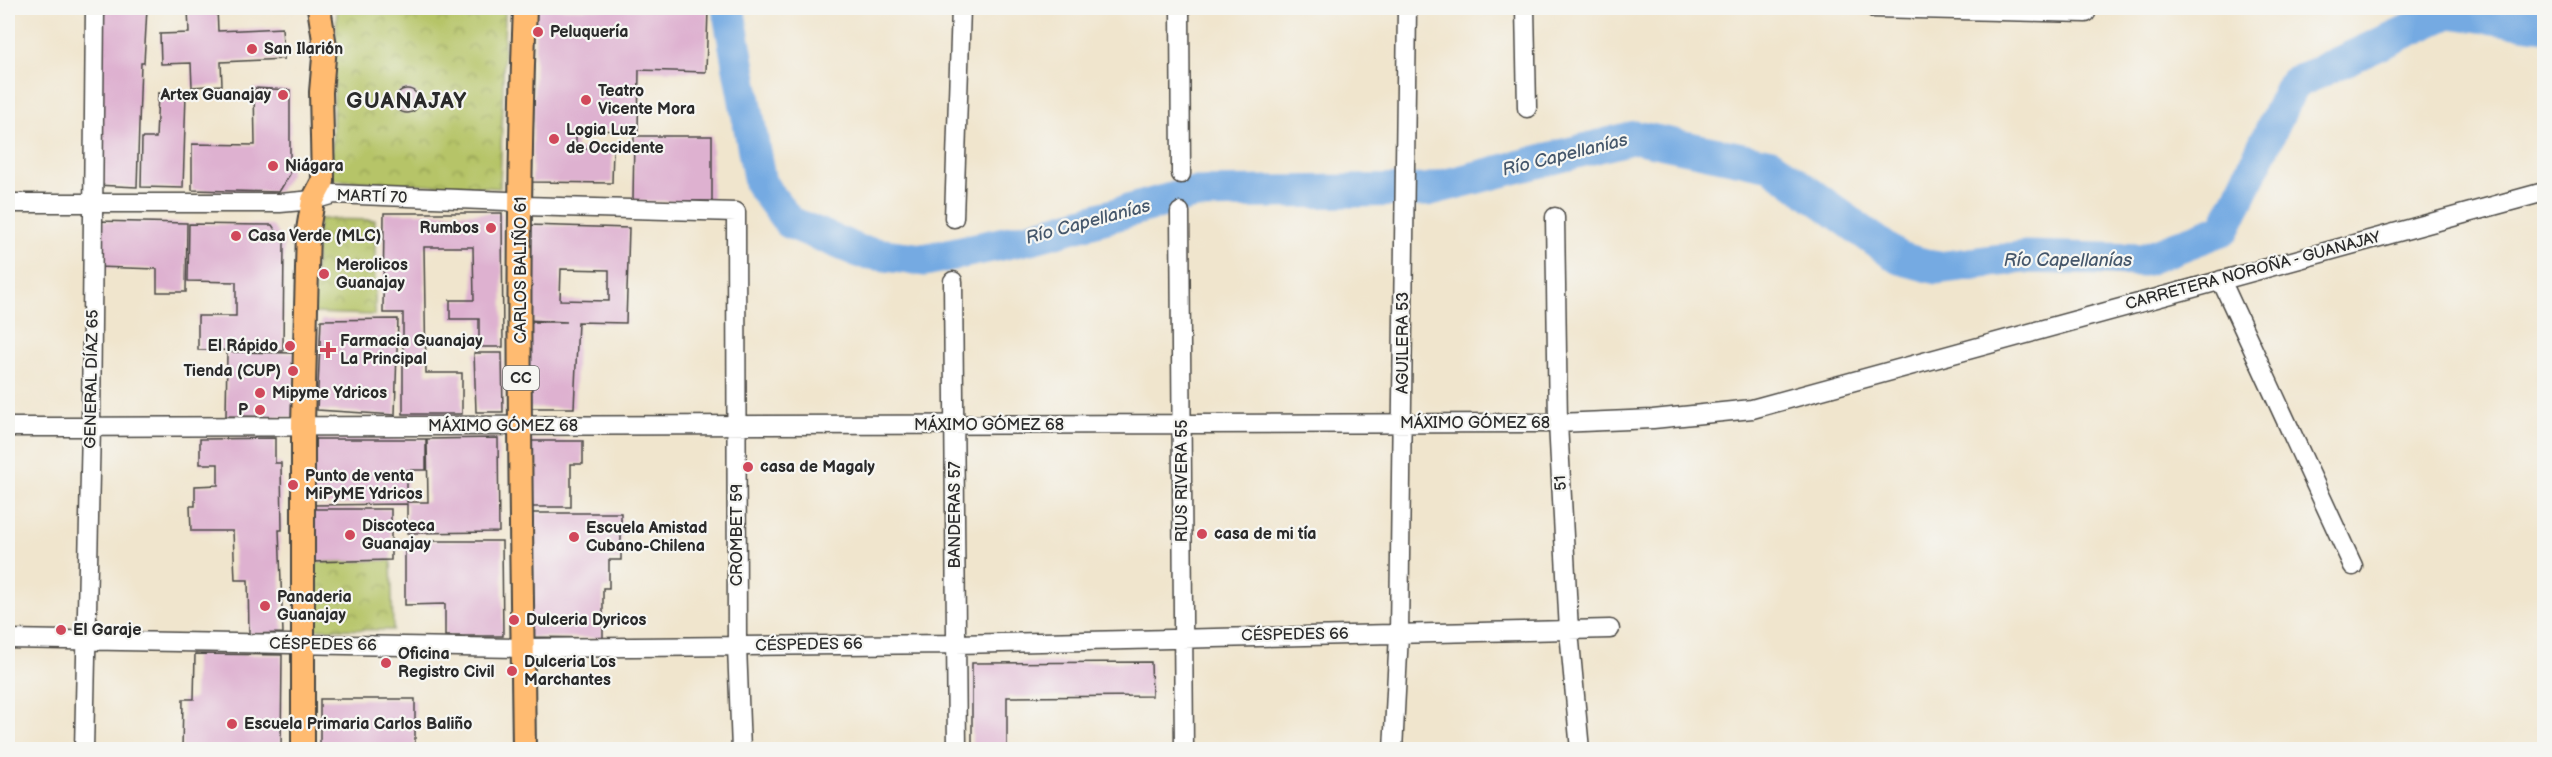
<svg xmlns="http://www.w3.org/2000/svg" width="2552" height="757" font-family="'Balsamiq Sans',sans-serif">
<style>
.park{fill:url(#park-crowns);stroke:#707849;stroke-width:1.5}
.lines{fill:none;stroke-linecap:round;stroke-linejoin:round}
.river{stroke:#74aae2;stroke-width:33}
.building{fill:#deb1d0;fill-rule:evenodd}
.minor-casing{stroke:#494743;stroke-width:21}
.major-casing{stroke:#494743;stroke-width:26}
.minor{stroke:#fff;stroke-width:18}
.major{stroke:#ffbb71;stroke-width:22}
.poi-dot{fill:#d1495b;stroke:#f6f6f2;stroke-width:2}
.labels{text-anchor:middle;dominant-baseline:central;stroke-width:4.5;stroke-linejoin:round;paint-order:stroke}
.shield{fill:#f6f6f2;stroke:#686867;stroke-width:1.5}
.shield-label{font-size:15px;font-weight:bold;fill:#2b2b2b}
.poi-label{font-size:16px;font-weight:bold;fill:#2b2b2b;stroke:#f6f6f2;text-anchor:start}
.street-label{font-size:16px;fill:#2b2b2b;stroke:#f6f6f2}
.water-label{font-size:18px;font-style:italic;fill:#45576b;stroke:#f6f6f2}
.district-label{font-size:22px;font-weight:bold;letter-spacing:1.5px;fill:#2b2b2b;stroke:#f6f6f2}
</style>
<defs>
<pattern id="park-crowns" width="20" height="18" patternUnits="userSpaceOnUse" patternTransform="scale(1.5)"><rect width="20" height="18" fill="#b6c467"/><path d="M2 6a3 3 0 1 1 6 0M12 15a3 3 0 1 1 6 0" fill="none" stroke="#949f55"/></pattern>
</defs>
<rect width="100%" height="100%" fill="#f6f6f2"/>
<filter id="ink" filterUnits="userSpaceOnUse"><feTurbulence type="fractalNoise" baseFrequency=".0167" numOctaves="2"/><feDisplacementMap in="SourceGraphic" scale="12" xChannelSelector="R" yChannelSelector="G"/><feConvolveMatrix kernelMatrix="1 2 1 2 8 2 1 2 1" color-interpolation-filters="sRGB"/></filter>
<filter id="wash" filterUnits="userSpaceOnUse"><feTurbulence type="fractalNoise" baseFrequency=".008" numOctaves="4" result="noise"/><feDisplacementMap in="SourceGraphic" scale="24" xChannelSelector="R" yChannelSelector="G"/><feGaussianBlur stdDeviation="1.35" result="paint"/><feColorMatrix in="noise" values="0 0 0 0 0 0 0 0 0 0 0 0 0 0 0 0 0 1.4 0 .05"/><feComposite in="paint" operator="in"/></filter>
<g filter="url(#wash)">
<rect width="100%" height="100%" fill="#f0e5cd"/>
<!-- park -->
<path class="park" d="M337,8L505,10L500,188L331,180Z
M319,219L375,220V315L312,313Z
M391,560L393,630L311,629L310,562Z"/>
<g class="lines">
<!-- river -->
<path class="river" d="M728,8L760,183L789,222L861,252L924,260L1034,237L1193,193L1427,190L1635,137L1771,165L1899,258L1937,268L2025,257L2143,260L2224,229L2293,84L2449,12L2544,25"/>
</g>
<g id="blocks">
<!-- building -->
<path class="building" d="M100,8H147L144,63H141L137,187L95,185Z
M188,8H217L218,31L282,28L284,59L221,62L222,85L192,87L191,63L161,64L160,34L189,33Z
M536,8L708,10L706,72L639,70L638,131L576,130V149H613L612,183L532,182Z
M254,88L290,90V174L279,192L192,190V144L255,145Z
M395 101a12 12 0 1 1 24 0a12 12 0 1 1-24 0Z
M158,93L186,94L183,188L141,187L142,138H156Z
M634,136H712V201H633Z
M384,213H502L503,347H479V319H450V300H474L473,247H424L426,373H462V414H403V313H383Z
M95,221L187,223L186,292H157V269L97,267Z
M189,224L272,225L284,243L283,351L198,350V316H236V282L188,281Z
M528,225L629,228L626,323L578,322L574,408H525L526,322H567L526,320ZM561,269L609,270V301L560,300Z
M398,319L395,415L317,410L321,320Z
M227,352L295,353L294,417L226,416Z
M474,353H502L503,412H476Z
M275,438V463H281L282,530H279L283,633L249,634L248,580H235L233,531H191L190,506H195V486L218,485V464H200V439Z
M498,438L499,532L407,533V504L311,505L312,439H426V470H407V502H428L427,439Z
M526,441H583V464H571V507H527Z
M309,509H391V560L310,562Z
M527,513H621V560H609V588H603V638L527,637Z
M405,541H502L503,636H445V604L405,605Z
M195,654L282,655L281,750H182L183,699H194Z
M1151,662L1152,696L1007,697V750H972V663Z
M320,699H415V747L413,750H320Z"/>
</g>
</g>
<g filter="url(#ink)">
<use href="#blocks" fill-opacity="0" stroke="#494743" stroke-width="1.5"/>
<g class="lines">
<defs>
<path id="minor" d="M1180,8L1181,174
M1525,8L1527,108
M1874,8L2086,13
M8,203H280L313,200L334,194L507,201L525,206L736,212L737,646L741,750
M1180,212L1184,750
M1555,217L1558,423L1569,631L1580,750
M954,218L961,8
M2221,280L2353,566
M953,281L957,750
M8,427L1558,423L1653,419L1752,409L2544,192
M8,639L523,648L956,644L1610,629
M84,750L91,426L95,8
M1393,750L1399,634L1407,8"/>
<path id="major" d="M303,750V425L308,230L313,200L323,181L321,92L325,46L319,8
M524,750C521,502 515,254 525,8"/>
</defs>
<!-- minor casing -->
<use href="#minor" class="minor-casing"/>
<!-- major casing -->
<use href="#major" class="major-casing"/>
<!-- minor -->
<use href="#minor" class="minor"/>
<!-- major -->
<use href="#major" class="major"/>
</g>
</g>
<!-- markers -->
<g class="poi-dot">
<circle cx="538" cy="32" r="6"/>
<circle cx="252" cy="49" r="6"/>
<circle cx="283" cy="95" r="6"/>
<circle cx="586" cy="100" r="6"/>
<circle cx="554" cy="139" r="6"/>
<circle cx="273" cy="166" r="6"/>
<circle cx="491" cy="228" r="6"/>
<circle cx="236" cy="236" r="6"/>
<circle cx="324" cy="274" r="6"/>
<circle cx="290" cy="346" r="6"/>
<path d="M325 341h6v6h6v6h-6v6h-6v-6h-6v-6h6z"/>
<circle cx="293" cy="371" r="6"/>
<circle cx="260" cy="393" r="6"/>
<circle cx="260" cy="410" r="6"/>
<circle cx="748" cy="467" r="6"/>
<circle cx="293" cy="485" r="6"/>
<circle cx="1202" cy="534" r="6"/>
<circle cx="350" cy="535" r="6"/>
<circle cx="574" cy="537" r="6"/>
<circle cx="265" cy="606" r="6"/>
<circle cx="514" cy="620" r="6"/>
<circle cx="61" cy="630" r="6"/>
<circle cx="386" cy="663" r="6"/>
<circle cx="512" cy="671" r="6"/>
<circle cx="232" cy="724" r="6"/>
</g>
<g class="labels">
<!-- shield labels -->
<rect class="shield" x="503" y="366" width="36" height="24" rx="4.5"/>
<g class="shield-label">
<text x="521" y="378">CC</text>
</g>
<!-- poi labels -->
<g class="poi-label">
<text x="550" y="32">Peluquería</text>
<text x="264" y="49">San Ilarión</text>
<text x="598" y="91">Teatro<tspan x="598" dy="18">Vicente Mora</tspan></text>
<text x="271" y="95" text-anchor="end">Artex Guanajay</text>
<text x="566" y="130">Logia Luz<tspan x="566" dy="18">de Occidente</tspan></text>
<text x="285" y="166">Niágara</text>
<text x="479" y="228" text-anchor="end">Rumbos</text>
<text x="248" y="236">Casa Verde (MLC)</text>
<text x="336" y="265">Merolicos<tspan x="336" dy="18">Guanajay</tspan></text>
<text x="340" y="341">Farmacia Guanajay<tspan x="340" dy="18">La Principal</tspan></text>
<text x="278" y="346" text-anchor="end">El Rápido</text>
<text x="281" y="371" text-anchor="end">Tienda (CUP)</text>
<text x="272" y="393">Mipyme Ydricos</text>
<text x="248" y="410" text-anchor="end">P</text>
<text x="760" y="467">casa de Magaly</text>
<text x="305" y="476">Punto de venta<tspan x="305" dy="18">MiPyME Ydricos</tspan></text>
<text x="362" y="526">Discoteca<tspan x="362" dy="18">Guanajay</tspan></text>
<text x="586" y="528">Escuela Amistad<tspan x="586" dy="18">Cubano-Chilena</tspan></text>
<text x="1214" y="534">casa de mi tía</text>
<text x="277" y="597">Panaderia<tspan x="277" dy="18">Guanajay</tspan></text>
<text x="526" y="620">Dulceria Dyricos</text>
<text x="73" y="630">El Garaje</text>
<text x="398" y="654">Oficina<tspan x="398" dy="18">Registro Civil</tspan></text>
<text x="524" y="662">Dulceria Los<tspan x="524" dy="18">Marchantes</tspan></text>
<text x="244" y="724">Escuela Primaria Carlos Baliño</text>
</g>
<!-- street labels -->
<g class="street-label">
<text transform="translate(372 197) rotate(2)">MARTÍ 70</text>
<text transform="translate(521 270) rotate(-90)">CARLOS BALIÑO 61</text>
<text transform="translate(2253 271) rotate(-15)">CARRETERA NOROÑA - GUANAJAY</text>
<text transform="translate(1403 343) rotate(-90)">AGUILERA 53</text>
<text transform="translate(92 379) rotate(-89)">GENERAL DÍAZ 65</text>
<text x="1475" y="423">MÁXIMO GÓMEZ 68</text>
<text x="989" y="425">MÁXIMO GÓMEZ 68</text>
<text x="503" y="426">MÁXIMO GÓMEZ 68</text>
<text transform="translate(1182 481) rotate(-90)">RIUS RIVERA 55</text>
<text transform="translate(1561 483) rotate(-93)">51</text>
<text transform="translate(955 515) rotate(-90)">BANDERAS 57</text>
<text transform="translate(737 535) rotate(-90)">CROMBET 59</text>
<text transform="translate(1295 635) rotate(-1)">CÉSPEDES 66</text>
<text transform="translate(323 645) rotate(1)">CÉSPEDES 66</text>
<text transform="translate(809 645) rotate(-1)">CÉSPEDES 66</text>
</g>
<!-- water labels -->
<g class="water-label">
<text transform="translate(1565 155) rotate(-14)">Río Capellanías</text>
<text transform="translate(1088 222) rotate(-15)">Río Capellanías</text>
<text x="2068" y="260">Río Capellanías</text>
</g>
<!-- district labels -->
<g class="district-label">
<text x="407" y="101">GUANAJAY</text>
</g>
</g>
<!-- margin -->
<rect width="2552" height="757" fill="none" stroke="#f6f6f2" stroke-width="30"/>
</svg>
